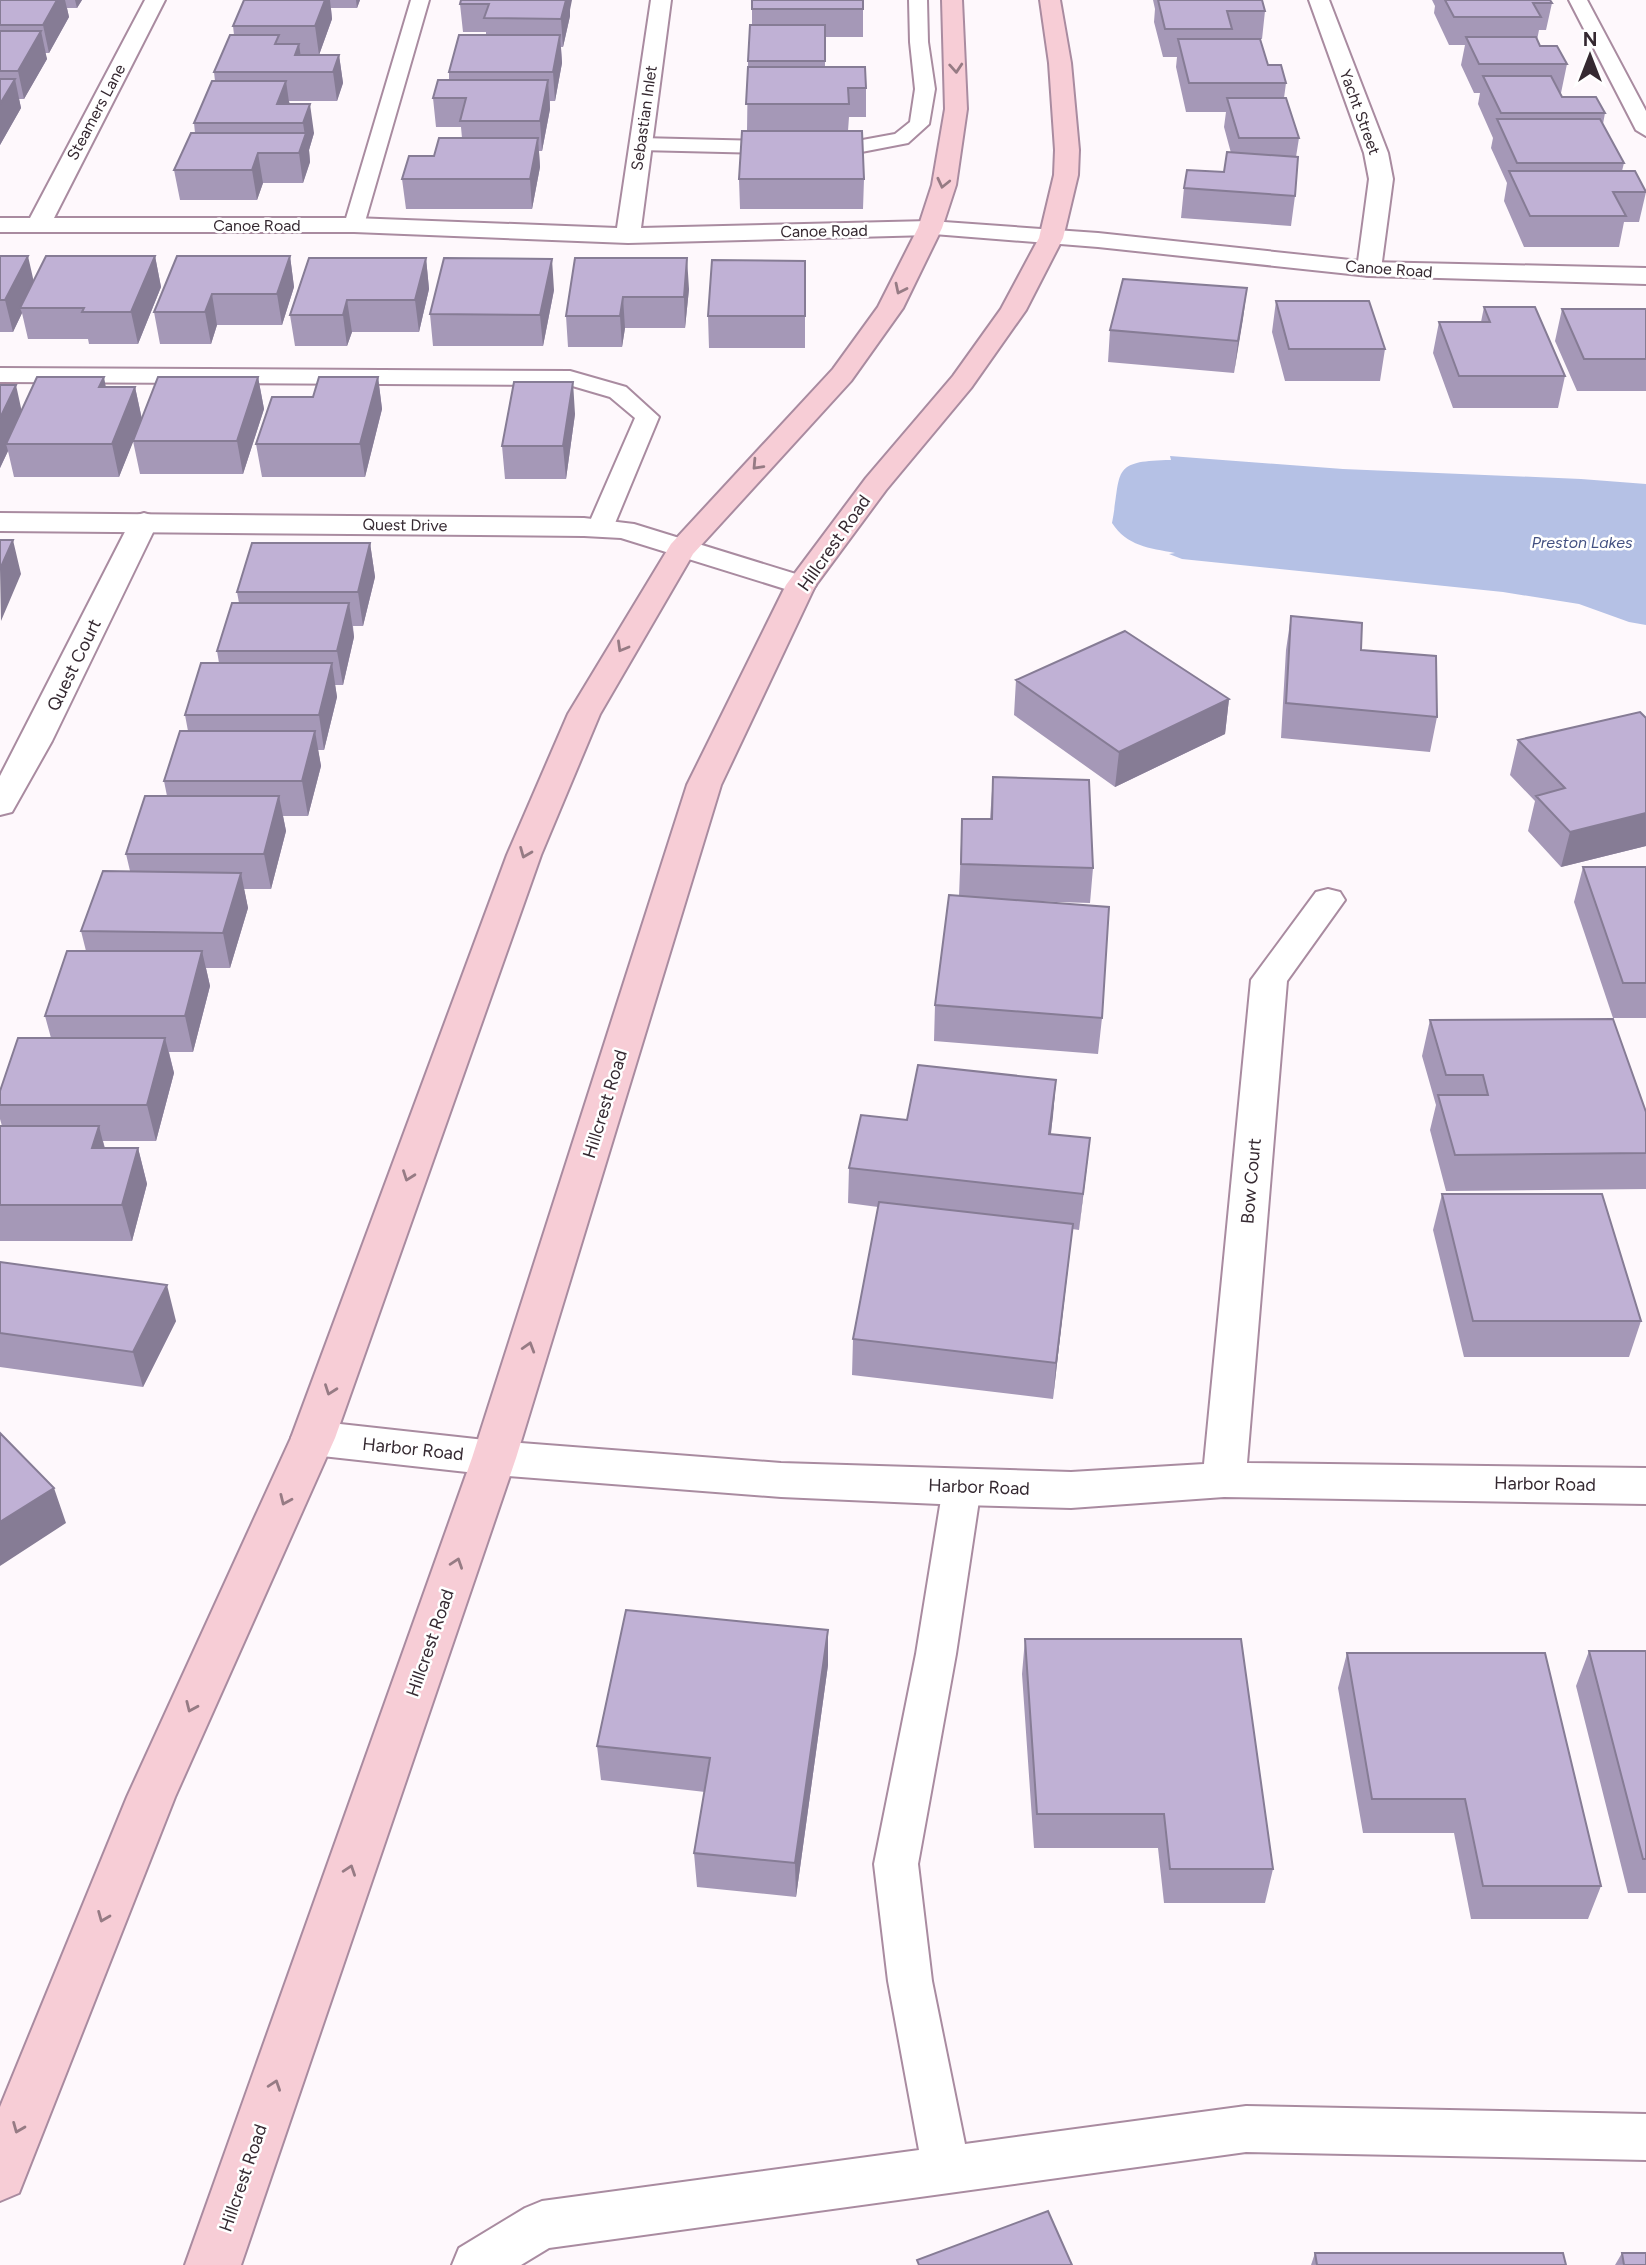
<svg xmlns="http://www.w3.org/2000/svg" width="1646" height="2265" font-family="Figtree,sans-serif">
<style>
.water{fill:#b5c1e5}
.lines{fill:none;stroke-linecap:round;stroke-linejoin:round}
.service-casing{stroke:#a98ba0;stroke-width:4}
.minor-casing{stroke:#a98ba0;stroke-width:4}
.tertiary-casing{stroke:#a98ba0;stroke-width:4}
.secondary-casing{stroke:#a98ba0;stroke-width:4}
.service{fill:#fff;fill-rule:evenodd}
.minor{fill:#fff;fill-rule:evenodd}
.tertiary{fill:#fff;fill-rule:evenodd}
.secondary{fill:#f7cdd6;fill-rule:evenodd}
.wall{fill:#a598b7}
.shaded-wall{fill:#867c95}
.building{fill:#c0b1d5;stroke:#867c95;stroke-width:2}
.oneway{stroke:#967b84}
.labels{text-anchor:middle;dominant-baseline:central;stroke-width:5;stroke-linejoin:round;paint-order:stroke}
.far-street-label{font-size:16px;fill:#352931;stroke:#fff}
.far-water-label{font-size:16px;font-style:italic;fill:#435182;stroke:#fff}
.street-label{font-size:18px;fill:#352931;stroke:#fff}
</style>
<rect width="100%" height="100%" fill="#fef8fc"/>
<!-- water -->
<path class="water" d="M1170,456L1343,469L1581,479L1646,484V625L1629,622L1579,604L1503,592L1182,559L1169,554L1175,553C1149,548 1127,546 1112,523C1122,470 1110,461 1171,460Z"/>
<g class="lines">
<defs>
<path id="service" d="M411,0H429L364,225L361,229H347L344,225Z
M909,0H927L928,42L935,89L929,124L908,143L846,155L640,150L633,148L630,144L633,140L640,138L846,143L895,134L910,122L915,89L910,42Z
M1569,0H1587L1646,111V136L1636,130Z
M0,368L570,371L626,387L659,417L613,528L609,533L600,536L591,533L587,528L635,418L610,397L569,385L0,382Z
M962,1472L975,1476L981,1487L956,1654L918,1864L932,1981L965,2144L1246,2106L1646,2114V2160L1246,2152L549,2248L521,2265H452L459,2248L525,2208L542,2201L919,2150L888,1981L874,1864L916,1654L943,1487L949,1476Z"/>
<path id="minor" d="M145,0H165L54,218H354L617,228L651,0H671L641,228L930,221L939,223L942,228L939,233L930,235L628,243L354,232H0V218H30Z
M1309,0H1329L1388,153L1393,179L1381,269L1378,274L1369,276L1360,274L1357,269L1369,179L1364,153Z
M144,513L154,516L158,522L52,741L12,812L0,815V776L130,522L134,516Z
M1328,889L1340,892L1345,900L1287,981L1247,1463L1646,1468V1504L1224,1497L1071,1508L962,1505L781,1497L494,1475L313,1455L298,1450L291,1438L298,1426L313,1421L494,1441L781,1463L1071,1472L1204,1464L1251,980L1316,892Z"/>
<path id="tertiary" d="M930,221L1098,233L1369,262L1646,268V284L1369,276L1098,247L921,233L918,228L921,223Z
M0,513L584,518L634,524L812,579L816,585L812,591L801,594L621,538L584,536L0,531Z"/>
<path id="secondary" d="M942,0H962L967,109L956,185L942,228L903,308L851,381L693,554L600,714L541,855L335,1438L175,1797L19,2193L0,2201V2107L127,1797L291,1438L507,855L568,714L671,544L833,369L878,307L918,228L932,185L945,109Z
M1040,0H1060L1071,63L1079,150L1078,175L1063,238L1026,310L971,388L886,490L815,586L721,785L516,1458L241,2265H185L472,1458L687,785L786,585L866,478L953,376L1001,309L1039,238L1054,175L1055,150L1049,63Z"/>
</defs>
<!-- service casing -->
<use href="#service" class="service-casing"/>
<!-- minor casing -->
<use href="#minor" class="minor-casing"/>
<!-- tertiary casing -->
<use href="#tertiary" class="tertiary-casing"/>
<!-- secondary casing -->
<use href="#secondary" class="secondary-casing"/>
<!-- service -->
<use href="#service" class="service"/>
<!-- minor -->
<use href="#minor" class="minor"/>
<!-- tertiary -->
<use href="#tertiary" class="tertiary"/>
<!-- secondary -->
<use href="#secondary" class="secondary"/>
</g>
<!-- wall -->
<path class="wall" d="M0,0H82L77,8H67L69,17L49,53H45L47,59L24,99H19L21,108L0,145Z
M244,0H360L357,8H331L332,19L319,55H339L343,83L337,101H289L290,104L314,133L309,150L310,162L303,183H263L257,200H180L174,170L195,133L194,123L215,81L214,72L234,35L233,26Z
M461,0L570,10V16L563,47H561L562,63L555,101H550V109L542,151H539L540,167L532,209H406L402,179L462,138L461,127H436L433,98L449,80V72L486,35V32H463L460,4Z
M863,0V37H825V67L866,88V117H849L848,131L864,179L863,209H740L739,179L747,131L748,61L752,25V9Z
M1153,0H1262L1265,11L1262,39H1231L1268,65L1286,83L1284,98L1299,138L1296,157L1295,196L1291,226L1181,218L1184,188L1224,172L1231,153L1224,127L1226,112H1186L1176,67L1177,57H1163L1154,22L1155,9Z
M1432,0H1550L1552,3L1546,30H1539L1537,40L1540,46L1567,64L1561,93H1560L1562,97L1605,113L1603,124L1624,163L1622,171L1646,192L1639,222H1624L1619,247H1524L1504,201L1507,183L1491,148L1493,138L1478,104L1480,93H1474L1461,65L1465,45H1449L1434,13L1435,6Z
M0,256L33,282L155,256L161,287L138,344H89L88,339H28L22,313L13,332H0Z
M290,256L294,287L282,325H217L211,344H160L154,312Z
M426,258L429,289L419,332H352L347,346H295L290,315Z
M575,258L689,289L685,328H625L622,347H568L566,316Z
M805,261V348H709L708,316Z
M1247,288L1234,373L1108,362L1110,330Z
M554,290L543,346H433L430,314Z
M1276,301L1385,349L1380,381H1285L1272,332Z
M1484,307L1565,376L1558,408H1453L1433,353L1439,322H1481Z
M1562,309H1646V391H1577L1555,341Z
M258,377L264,409L243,474H140L133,441L119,477H14L8,451L0,468V385L22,410L106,387H135L142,419Z
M378,377L382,409L365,477H262L256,444Z
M575,414L566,479H505L502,446Z
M370,543L375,577L363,626H353L354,637L343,685H335L337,697L324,750H318L321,766L308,816H283L286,831L271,889H244L248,908L230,968H206L210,986L193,1052H169L174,1073L156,1141H103L105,1148H138L147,1184L132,1241H0V1126H2L0,1119V1091L51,1038L45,1016L86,951L81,931L130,871L126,854L167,796L164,781L188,731L185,715L219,663L217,651L239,603L237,592Z
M1291,616L1361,650L1437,717L1430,752L1281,738L1286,650Z
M1016,680L1229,699L1225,734L1115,787L1014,715Z
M1646,718V846L1561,867L1528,831L1535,801L1510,775L1518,740Z
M993,777L1093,868L1090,903L1025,901L1102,1018L1098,1054L934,1041L935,1005L959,896L962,819H990Z
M1583,867H1646V1018H1613L1574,902Z
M1430,1020L1646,1112V1189L1446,1191L1430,1130L1436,1105L1422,1056Z
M1056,1080L1051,1134L1090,1138L1079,1230L1072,1229L1053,1399L852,1375L853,1339L878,1207L848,1203L849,1168L907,1120Z
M1442,1194L1641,1321L1629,1357H1464L1433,1230Z
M0,1262L176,1321L143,1387L0,1367Z
M828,1630V1665L796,1897L697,1887L694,1853L705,1792L601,1780L597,1746Z
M1025,1639L1273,1869L1265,1903H1164L1158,1848H1034L1022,1674Z
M1589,1651H1646V1893H1628L1576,1686Z
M1347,1653L1601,1886L1588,1919H1471L1454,1833H1363L1338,1688Z
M1315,2253L1566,2265H1311Z
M1622,2253L1646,2265H1615Z"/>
<!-- shaded-wall -->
<path class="shaded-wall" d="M57,0H65L69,17L49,53L43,25Z
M75,0H82L77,8Z
M325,0H330L332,19L319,55L315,26Z
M356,0H360L357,8Z
M566,0H572L570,10V16L563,47L561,19Z
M41,31L47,59L24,99L18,71Z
M560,35L562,63L555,101L553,72Z
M299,44L303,72L295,55Z
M339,55L343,83L337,101L333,72Z
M15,79L21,108L0,145V104Z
M548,80L550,109L542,151L540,121Z
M286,81L290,109L277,104Z
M310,104L314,133L309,150L310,162L303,183L299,153L305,136L303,123Z
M538,138L540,167L532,209L530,179Z
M258,153L263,183L257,200L252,170Z
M28,256L35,287L20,308L22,313L13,332L5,300Z
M155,256L161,287L138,344L131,312Z
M290,256L294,287L282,325L277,294Z
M426,258L429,289L419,332L415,300Z
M687,258L689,289L685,328L684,297Z
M552,259L554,290L543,346L540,315Z
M1247,288L1243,319L1234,373L1238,341Z
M212,294L217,325L211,344L205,312Z
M623,297L625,328L622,347L620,316Z
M347,300L352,332L347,346L343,315Z
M104,377L110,409L99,387Z
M258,377L264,409L243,474L237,441Z
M378,377L382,409L365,477L360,444Z
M573,382L575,414L566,479L563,446Z
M16,385L23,417L6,444L8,451L0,468V418Z
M135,387L142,420L119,477L112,444Z
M13,540L21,574L1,621L0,569Z
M370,543L375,577L363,626L358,592Z
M349,603L354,637L343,685L337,651Z
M332,663L337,697L324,750L319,715Z
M1229,699L1225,734L1115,787L1119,752Z
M315,731L321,766L308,816L302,781Z
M279,796L286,831L271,889L264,854Z
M1646,813V846L1561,867L1570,832Z
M241,873L248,908L230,968L223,933Z
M202,951L210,986L193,1052L185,1016Z
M165,1038L174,1073L156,1141L147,1105Z
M1056,1080L1053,1116L1046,1170L1049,1134Z
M99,1126L108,1162L92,1148Z
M1090,1138L1086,1174L1079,1230L1083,1194Z
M138,1148L147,1184L132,1241L122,1205Z
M1073,1224L1053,1399L1056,1363Z
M167,1285L176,1321L143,1387L133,1352Z
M54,1488L66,1523L0,1566V1522Z
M828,1630V1665L796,1897L795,1863Z"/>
<!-- building -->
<path class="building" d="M0,0H57L43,25H0Z
M244,0H325L315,26H233Z
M461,0H566L561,19L484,18L489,4H460Z
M752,0H863V9H752Z
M1158,0H1262L1265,11H1227L1232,29H1165Z
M1445,0H1550L1552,3H1533L1541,17H1454Z
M750,25H825V61H748Z
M0,31H41L18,71H0Z
M230,35H279L275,44H299L295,55H339L333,72H214Z
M459,35H560L553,72H449Z
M1466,37H1536L1540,46H1557L1567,64H1479Z
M1178,39H1260L1268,65H1281L1286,83H1189Z
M748,67H865L866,88H848L849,104H746Z
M1483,76H1551L1562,97H1596L1605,113H1501Z
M0,79H15L0,104Z
M438,80H548L540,121H460L466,98H433Z
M212,81H286L277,104H310L303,123H194Z
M1227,98H1286L1299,138H1239Z
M1497,119H1600L1624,163H1517Z
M742,131H862L864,179H739Z
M191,133H306L299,153H258L252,170H174Z
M439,138H538L530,179H402L409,156H434Z
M1227,152L1298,157L1295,196L1184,188L1187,170L1224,172Z
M1509,171H1635L1646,192H1613L1626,216H1530Z
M0,256H28L5,300H0Z
M46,256H155L131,312H82L84,308H20Z
M177,256H290L277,294H212L205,312H154Z
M309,258H426L415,300H347L343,315H290Z
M444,258L552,259L540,315L430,314Z
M575,258H687L684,297H623L620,316H566Z
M712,260L805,261V316H708Z
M1123,279L1247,288L1238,341L1110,330Z
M1276,301H1369L1385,349H1289Z
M1484,307H1535L1565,376H1459L1439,322H1490Z
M1562,309H1646V359H1584Z
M37,377H104L99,387H135L112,444H6Z
M158,377H258L237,441H133Z
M319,377H378L360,444H256L272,397H313Z
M514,382H573L563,446H502Z
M0,385H16L0,418Z
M0,540H13L0,569Z
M252,543H370L358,592H237Z
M232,603H349L337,651H217Z
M1291,616L1362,623L1361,650L1436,656L1437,717L1286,703Z
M1125,631L1229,699L1119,752L1016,680Z
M201,663H332L319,715H185Z
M1640,712L1646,718V813L1570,832L1536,796L1565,788L1518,740Z
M180,731H315L302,781H164Z
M993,777L1089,780L1093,868L961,864L962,819H992Z
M145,796H279L264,854H126Z
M1583,867H1646V983H1623Z
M103,871L241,873L223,933L81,931Z
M949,895L1109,907L1102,1018L935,1005Z
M67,951H202L185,1016H45Z
M1613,1019L1646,1112V1153L1455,1155L1438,1095H1488L1483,1075H1446L1430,1020Z
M18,1038H165L147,1105H0V1091Z
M918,1065L1056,1080L1049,1134L1090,1138L1083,1194L849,1168L861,1115L907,1120Z
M0,1126H99L92,1148H138L122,1205H0Z
M1442,1194H1602L1641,1321H1473Z
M879,1202L1073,1224L1056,1363L853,1339Z
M0,1262L167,1285L133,1352L0,1333Z
M0,1433L54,1488L0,1522Z
M626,1610L828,1630L795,1863L694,1853L710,1758L597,1746Z
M1025,1639H1241L1273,1869H1170L1164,1814H1037Z
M1589,1651H1646V1859H1643Z
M1347,1653H1545L1601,1886H1483L1465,1799H1372Z
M1048,2211L1072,2265H919L917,2260Z
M1315,2253H1563L1566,2265H1317Z
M1622,2253H1646V2265H1624Z"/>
<!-- one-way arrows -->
<defs><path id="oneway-chevron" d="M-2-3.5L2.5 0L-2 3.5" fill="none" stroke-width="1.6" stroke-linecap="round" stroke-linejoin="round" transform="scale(1.75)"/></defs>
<g class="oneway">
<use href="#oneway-chevron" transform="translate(956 68) rotate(86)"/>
<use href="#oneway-chevron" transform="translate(943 183) rotate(103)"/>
<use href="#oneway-chevron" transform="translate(900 289) rotate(116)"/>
<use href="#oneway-chevron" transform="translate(757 465) rotate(133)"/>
<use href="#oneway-chevron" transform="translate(622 647) rotate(120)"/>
<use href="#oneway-chevron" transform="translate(525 853) rotate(112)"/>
<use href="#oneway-chevron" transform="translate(408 1176) rotate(110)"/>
<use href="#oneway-chevron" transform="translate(529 1347) rotate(-73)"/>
<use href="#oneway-chevron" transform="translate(330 1390) rotate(110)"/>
<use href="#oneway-chevron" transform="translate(285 1500) rotate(114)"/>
<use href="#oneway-chevron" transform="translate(457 1563) rotate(-71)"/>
<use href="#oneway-chevron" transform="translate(191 1707) rotate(114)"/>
<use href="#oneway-chevron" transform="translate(350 1870) rotate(-71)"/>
<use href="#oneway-chevron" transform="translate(103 1917) rotate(112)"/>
<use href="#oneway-chevron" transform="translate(275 2085) rotate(-71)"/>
<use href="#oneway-chevron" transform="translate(18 2128) rotate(112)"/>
</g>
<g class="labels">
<!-- far-street labels -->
<g class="far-street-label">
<text transform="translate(96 112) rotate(-62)">Steamers Lane</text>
<text transform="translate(1360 112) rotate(70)">Yacht Street</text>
<text transform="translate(644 118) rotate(-82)">Sebastian Inlet</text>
<text x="257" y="225">Canoe Road</text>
<text transform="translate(824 231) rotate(-1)">Canoe Road</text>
<text transform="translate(1389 269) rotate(4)">Canoe Road</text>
<text transform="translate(405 525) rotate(1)">Quest Drive</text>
</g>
<!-- far-water labels -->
<g class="far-water-label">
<text x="1582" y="542">Preston Lakes</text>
</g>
<!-- street labels -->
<g class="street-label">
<text transform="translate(834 543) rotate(-55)">Hillcrest Road</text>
<text transform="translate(74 665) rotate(-64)">Quest Court</text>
<text transform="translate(605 1104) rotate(-73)">Hillcrest Road</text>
<text transform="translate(1251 1181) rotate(-85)">Bow Court</text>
<text transform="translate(413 1449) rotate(6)">Harbor Road</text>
<text transform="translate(1545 1484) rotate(1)">Harbor Road</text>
<text transform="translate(979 1487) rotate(2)">Harbor Road</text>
<text transform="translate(430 1643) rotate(-71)">Hillcrest Road</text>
<text transform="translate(243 2178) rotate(-71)">Hillcrest Road</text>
</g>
</g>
<!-- north arrow -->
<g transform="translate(1590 56)" stroke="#ffffff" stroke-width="5" paint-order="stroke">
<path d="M0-5L12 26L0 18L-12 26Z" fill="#352931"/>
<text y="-10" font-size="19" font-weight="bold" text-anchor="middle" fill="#352931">N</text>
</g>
</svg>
